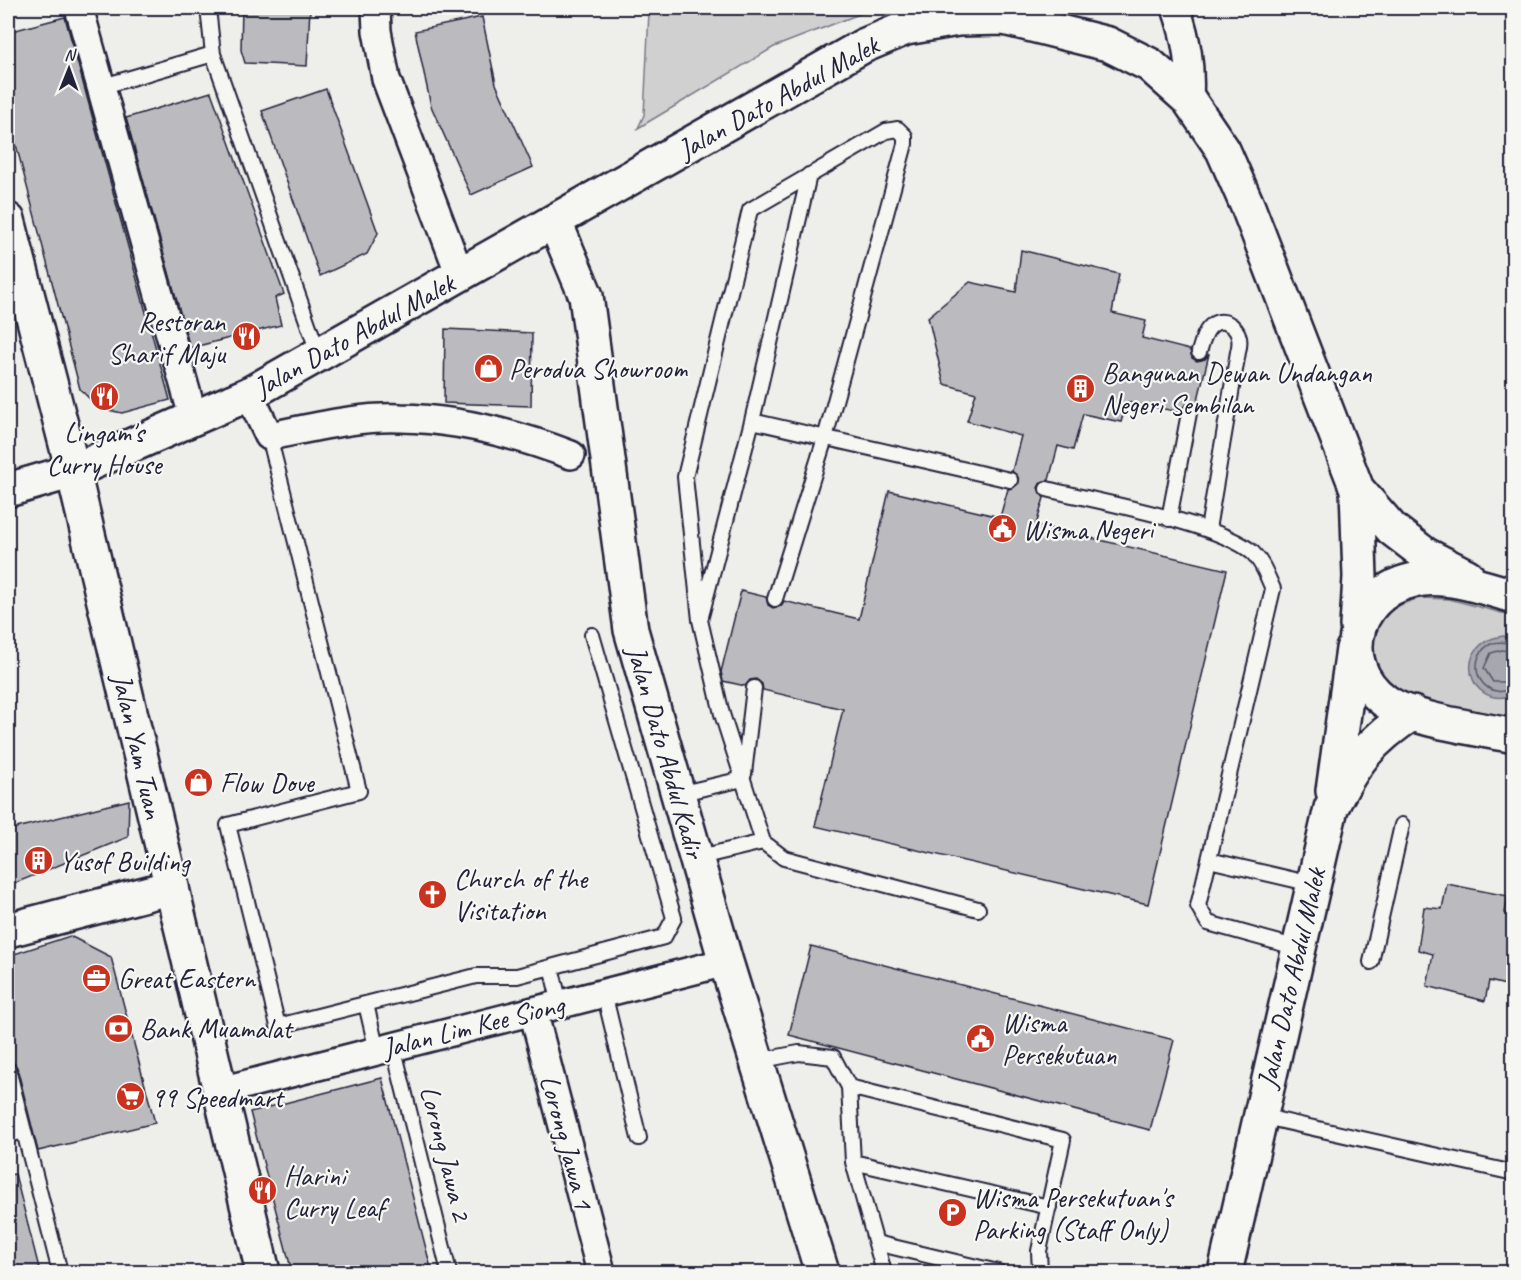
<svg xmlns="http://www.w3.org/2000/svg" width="1521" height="1280" font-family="Caveat,sans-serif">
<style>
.green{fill:#d0d0d1;stroke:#797986;stroke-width:1.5}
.water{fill:#a7a7af;stroke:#727281;stroke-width:1.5}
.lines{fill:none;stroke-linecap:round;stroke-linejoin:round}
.shore{stroke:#575769;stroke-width:1.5}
.building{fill:#bbbbbf;stroke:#22223b;stroke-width:1.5}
.lane-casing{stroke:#22223b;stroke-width:18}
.street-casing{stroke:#22223b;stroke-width:32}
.secondary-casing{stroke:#22223b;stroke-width:38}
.highway-casing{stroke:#22223b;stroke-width:38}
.lane{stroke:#f6f6f2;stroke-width:14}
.street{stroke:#f6f6f2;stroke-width:27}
.secondary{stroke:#f6f6f2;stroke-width:33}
.highway{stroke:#f6f6f2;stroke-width:33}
.labels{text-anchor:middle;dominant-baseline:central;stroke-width:4.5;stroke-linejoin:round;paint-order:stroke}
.street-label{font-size:28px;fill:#22223b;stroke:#f6f6f2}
.poi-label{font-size:28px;fill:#22223b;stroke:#f6f6f2;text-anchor:start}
</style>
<rect width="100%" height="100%" fill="#eeeeeb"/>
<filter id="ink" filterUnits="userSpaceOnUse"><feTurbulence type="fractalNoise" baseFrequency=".0167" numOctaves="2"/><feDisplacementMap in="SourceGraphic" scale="12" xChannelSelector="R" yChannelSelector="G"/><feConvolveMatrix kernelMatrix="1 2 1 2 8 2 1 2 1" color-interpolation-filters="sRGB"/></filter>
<g filter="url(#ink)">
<!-- green -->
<path class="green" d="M641,8H875L774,47L638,128L644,115L649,12Z
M1420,598L1449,599L1513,616V725C1476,716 1387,707 1374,665C1372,657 1373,646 1374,637C1376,614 1401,603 1420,598Z"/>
<!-- water -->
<path class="water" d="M1503,636L1513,639V695C1467,711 1451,642 1503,636Z"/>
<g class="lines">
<!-- shore -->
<path class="shore" d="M1514,644C1507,643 1501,641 1494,643C1473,649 1471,679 1490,689C1498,693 1505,691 1514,690
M1514,652L1502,650L1491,653L1484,668L1493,682H1514"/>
</g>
<!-- building -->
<path class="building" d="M242,8H310L307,66L245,63L241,50Z
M65,17L170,400L122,413L99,408L80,389L8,114V32Z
M482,17L496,84L533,167L471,195L431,106L415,31Z
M326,89L378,233L367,254L320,276L262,111Z
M211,92L284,294L275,298L281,325L190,348L126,118Z
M1021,250L1119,274L1112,313L1146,321L1142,338L1190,350L1192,358L1197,361L1205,359L1209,354L1196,408L1187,404L1180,412L1127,402L1121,422L1083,414L1073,450L1058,446L1049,480L1041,482L1038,488L1044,498L1036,525L1227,570L1148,904L815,826L843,709L763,690L762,684L756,679L750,680L745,686L723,681L721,672L741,591L766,597L768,605L773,608L781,606L784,601L859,619L889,491L1000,517L1008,489L1013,488L1019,483L1018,477L1012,471L1021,436L967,421L976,393L944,384L928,317L970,282L1016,292Z
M445,329L532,333L531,406L444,403Z
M129,800L128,837L8,886V830Z
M1447,884L1508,896L1505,913L1514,915V987L1489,981L1485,1001L1427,986L1433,954L1418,950L1424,907L1442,909Z
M70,936L111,957L155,1123L38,1151L17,1067L12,1061L8,1046V956Z
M811,946L1174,1040L1150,1130L789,1035Z
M382,1078L432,1272H292L250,1112Z
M15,1174L40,1272H8V1175Z"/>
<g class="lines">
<defs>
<path id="lane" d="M208,8L213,54
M100,87L213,54L319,355
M809,175L752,421L700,620L722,714L763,842L784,858L978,909
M1199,352C1202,343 1204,332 1211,326C1221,316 1237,325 1239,338C1240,342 1239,348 1238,352L1208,529
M752,421L1010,480
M269,436L359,791L228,825L278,1026L476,976H517L664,937L674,918L592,635
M1047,489C1094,501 1220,523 1253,553C1263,563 1267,576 1273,589L1198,906L1208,923L1298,948
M1169,519L1189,413
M700,620L685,477L750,210L886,131L898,129L905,136V144L825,438L775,599
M744,774L754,688
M678,794L743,779
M696,858L763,842
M1209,860L1312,884
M1371,962L1402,825
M551,967L560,1004
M604,993L639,1138
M366,1004L377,1051
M393,1046L449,1272
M757,1061L799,1053L833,1057L849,1087L853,1162L884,1272
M8,1069L60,1272
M849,1087L1063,1140L1039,1251L1040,1272
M1260,1116L1514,1173
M8,1135L24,1131
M853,1162L1049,1207
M876,1243L998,1272"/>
<path id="street" d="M79,8L194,420
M376,8L377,31L386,79L460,275
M1176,8C1187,40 1191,66 1189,100
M249,394L269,436C312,428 357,416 401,418C460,419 516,434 571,455
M533,1011L601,1272
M220,1091L726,962"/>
<path id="secondary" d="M555,222L586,296L631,630L726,962L822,1272
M1357,489L1392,529L1426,555L1467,576
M8,490L73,471L249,394L863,46L906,28L958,19L1004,18L1108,44L1150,65L1189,100L1223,150L1248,207L1357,489L1360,577L1357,626
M1514,596C1485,588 1453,576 1423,579C1359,584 1330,660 1385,701C1411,720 1480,729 1514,736
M1333,791L1353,649
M8,930L172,887
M1225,1272L1331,808C1354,763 1369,741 1413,713"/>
<path id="highway" d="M8,220L73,471L263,1272"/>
</defs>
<!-- lane casing -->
<use href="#lane" class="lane-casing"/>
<!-- street casing -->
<use href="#street" class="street-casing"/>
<!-- secondary casing -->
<use href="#secondary" class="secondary-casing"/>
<!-- highway casing -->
<use href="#highway" class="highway-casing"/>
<!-- lane -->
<use href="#lane" class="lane"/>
<!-- street -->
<use href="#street" class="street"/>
<!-- secondary -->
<use href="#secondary" class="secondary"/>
<!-- highway -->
<use href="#highway" class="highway"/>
</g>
</g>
<!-- icons -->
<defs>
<symbol id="restaurant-disc" viewBox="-11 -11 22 22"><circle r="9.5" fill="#c8321e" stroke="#f6f6f2"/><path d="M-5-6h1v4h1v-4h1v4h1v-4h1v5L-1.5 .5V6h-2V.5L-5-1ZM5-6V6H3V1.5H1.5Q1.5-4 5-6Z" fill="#fff"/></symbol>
<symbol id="shop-disc" viewBox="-11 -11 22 22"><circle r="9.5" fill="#c8321e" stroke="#f6f6f2"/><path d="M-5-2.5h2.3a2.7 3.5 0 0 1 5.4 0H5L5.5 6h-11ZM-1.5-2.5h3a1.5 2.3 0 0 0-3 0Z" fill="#fff"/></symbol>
<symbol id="building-disc" viewBox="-11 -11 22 22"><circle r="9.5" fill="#c8321e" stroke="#f6f6f2"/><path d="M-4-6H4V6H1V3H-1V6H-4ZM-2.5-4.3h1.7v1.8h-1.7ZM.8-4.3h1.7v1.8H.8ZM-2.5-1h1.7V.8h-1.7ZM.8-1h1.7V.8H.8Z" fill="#fff"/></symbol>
<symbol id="civic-disc" viewBox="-11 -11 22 22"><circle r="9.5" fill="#c8321e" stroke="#f6f6f2"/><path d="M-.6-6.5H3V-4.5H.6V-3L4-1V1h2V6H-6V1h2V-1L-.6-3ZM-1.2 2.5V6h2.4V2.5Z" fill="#fff"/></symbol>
<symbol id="church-disc" viewBox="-11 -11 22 22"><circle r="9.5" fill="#c8321e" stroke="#f6f6f2"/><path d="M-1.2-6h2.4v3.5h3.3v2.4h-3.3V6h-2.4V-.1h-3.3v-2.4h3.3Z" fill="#fff"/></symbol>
<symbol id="office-disc" viewBox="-11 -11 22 22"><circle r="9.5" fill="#c8321e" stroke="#f6f6f2"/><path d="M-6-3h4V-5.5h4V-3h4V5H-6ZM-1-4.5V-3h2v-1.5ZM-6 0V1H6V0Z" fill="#fff"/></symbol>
<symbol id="bank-disc" viewBox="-11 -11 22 22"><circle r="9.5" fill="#c8321e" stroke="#f6f6f2"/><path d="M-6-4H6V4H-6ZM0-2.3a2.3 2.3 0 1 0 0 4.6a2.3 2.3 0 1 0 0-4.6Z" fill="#fff"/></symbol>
<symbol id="supermarket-disc" viewBox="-11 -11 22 22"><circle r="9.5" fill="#c8321e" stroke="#f6f6f2"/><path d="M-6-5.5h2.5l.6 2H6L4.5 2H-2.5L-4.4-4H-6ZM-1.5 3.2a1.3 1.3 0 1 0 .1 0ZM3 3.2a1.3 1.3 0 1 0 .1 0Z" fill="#fff"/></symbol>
<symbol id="parking-disc" viewBox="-11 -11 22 22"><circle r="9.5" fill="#c8321e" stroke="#f6f6f2"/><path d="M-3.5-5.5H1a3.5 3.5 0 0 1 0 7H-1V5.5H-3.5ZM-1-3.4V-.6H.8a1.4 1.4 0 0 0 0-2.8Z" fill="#fff"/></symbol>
</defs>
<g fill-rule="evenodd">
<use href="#restaurant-disc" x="230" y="320" width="33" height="33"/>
<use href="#shop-disc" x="472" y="352" width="33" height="33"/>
<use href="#building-disc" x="1064" y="372" width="33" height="33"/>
<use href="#restaurant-disc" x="88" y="380" width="33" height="33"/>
<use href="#civic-disc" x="986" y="512" width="33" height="33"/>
<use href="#shop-disc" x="182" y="766" width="33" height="33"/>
<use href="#building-disc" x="22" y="844" width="33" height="33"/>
<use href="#church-disc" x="416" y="878" width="33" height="33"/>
<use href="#office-disc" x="80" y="962" width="33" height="33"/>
<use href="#bank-disc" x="102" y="1012" width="33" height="33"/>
<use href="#civic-disc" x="964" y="1022" width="33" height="33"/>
<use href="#supermarket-disc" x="114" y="1080" width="33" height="33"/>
<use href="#restaurant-disc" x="246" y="1174" width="33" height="33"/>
<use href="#parking-disc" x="936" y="1196" width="33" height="33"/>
</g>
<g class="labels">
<!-- street labels -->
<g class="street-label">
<text transform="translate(778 97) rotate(-29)">Jalan Dato Abdul Malek</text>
<text transform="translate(354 335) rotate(-29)">Jalan Dato Abdul Malek</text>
<text transform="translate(138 746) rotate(77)">Jalan Yam Tuan</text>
<text transform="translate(666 752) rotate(74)">Jalan Dato Abdul Kadir</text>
<text transform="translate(1291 978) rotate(-77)">Jalan Dato Abdul Malek</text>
<text transform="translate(473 1026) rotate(-14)">Jalan Lim Kee Siong</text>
<text transform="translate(567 1142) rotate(75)">Lorong Jawa 1</text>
<text transform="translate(446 1153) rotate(76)">Lorong Jawa 2</text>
</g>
<!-- poi labels -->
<g class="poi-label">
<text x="225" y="321" text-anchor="end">Restoran<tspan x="225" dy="32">Sharif Maju</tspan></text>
<text x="509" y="368">Perodua Showroom</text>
<text x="1102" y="372">Bangunan Dewan Undangan<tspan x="1102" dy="32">Negeri Sembilan</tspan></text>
<text x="104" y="432" text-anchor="middle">Lingam's<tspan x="104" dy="32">Curry House</tspan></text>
<text x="1023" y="529">Wisma Negeri</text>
<text x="220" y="782">Flow Dove</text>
<text x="59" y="861">Yusof Building</text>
<text x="454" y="878">Church of the<tspan x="454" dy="32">Visitation</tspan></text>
<text x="118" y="978">Great Eastern</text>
<text x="1002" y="1022">Wisma<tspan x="1002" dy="32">Persekutuan</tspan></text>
<text x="140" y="1028">Bank Muamalat</text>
<text x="151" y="1097">99 Speedmart</text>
<text x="284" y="1175">Harini<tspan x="284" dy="32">Curry Leaf</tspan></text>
<text x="973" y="1197">Wisma Persekutuan's<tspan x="973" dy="32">Parking (Staff Only)</tspan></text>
</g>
</g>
<!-- margin -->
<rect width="1521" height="1280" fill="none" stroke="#f6f6f2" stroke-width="30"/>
<rect x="15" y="15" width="1491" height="1250" fill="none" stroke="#22223b" stroke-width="2" filter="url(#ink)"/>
<!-- north arrow -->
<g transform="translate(69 69) rotate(1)" stroke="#f6f6f2" stroke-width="4.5" paint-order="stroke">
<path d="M0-4.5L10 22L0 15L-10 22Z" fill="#22223b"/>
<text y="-9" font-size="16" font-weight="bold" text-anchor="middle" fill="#22223b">N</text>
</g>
</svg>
